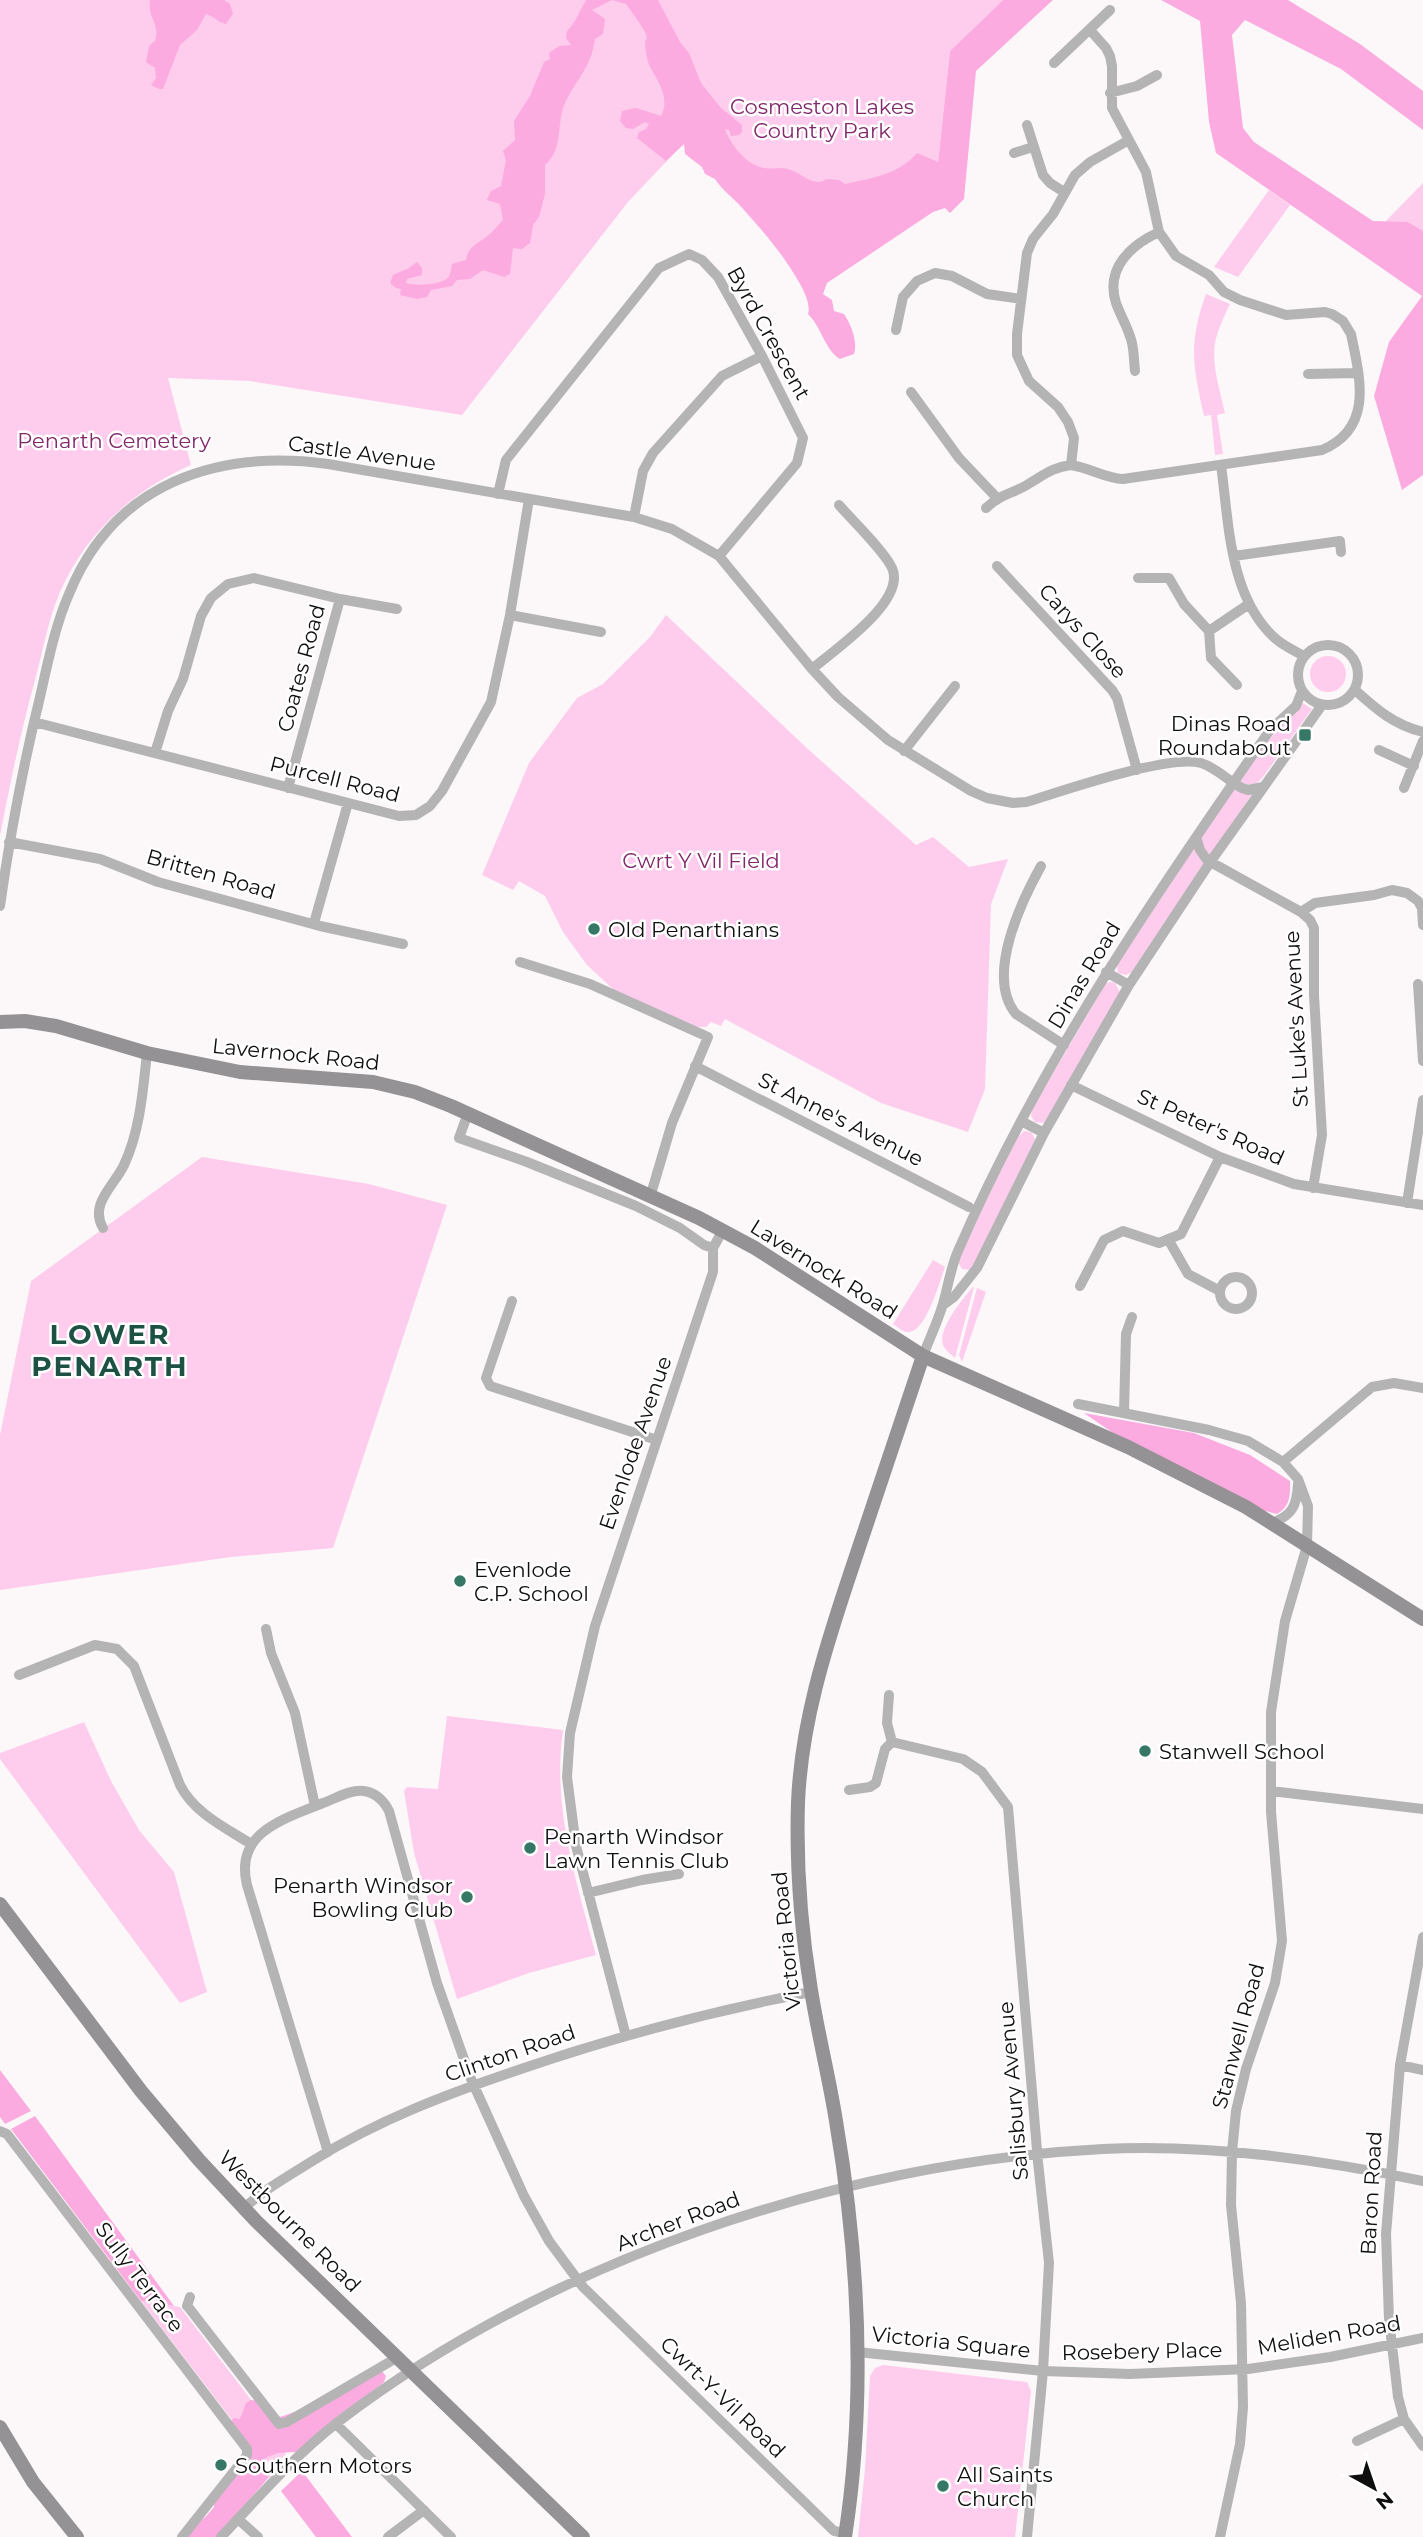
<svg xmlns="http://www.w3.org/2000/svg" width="1423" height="2537" font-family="Montserrat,sans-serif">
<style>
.green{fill:#feccec}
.forest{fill:#fcabe0}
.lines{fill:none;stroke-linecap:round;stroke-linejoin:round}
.street{stroke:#b5b4b5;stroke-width:10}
.secondary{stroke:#949294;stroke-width:14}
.poi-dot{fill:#367766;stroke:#fff;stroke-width:2.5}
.labels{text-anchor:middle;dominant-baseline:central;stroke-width:5;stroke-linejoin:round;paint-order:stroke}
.park-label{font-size:21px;fill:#82276a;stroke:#fff}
.street-label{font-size:21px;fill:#100f0f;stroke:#fff}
.poi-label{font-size:21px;fill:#100f0f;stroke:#fff;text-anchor:start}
.district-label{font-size:28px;font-weight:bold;letter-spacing:2px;fill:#1d5144;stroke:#fff}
</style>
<rect width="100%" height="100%" fill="#fcf8fa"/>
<!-- green -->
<path class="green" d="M0,0H1003L950,51L934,198L807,295L779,250L684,143L628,202L462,415L250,381L168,378L191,465C132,491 86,533 60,592C48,620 43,651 35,680C21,731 10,783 0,836Z
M1423,183V231L1408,222H1385Z
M1269,190L1290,205L1238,277L1214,267Z
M1206,294L1230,304C1225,314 1220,325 1217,335C1209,359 1220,389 1225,413L1217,415L1223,454L1215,455L1211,415L1204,416C1193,367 1188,343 1206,294Z
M666,615L810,751L916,845L933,837L969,867L1008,859L991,904L985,1089L968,1132L881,1103L725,1019L721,1026L711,1022L706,1027H697L614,990L587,965L563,932L545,896L519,881L513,890L482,875L529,763L577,698L603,684L650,637Z
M1310 674a18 18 0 1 1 36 0a18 18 0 1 1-36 0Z
M1303,703L1312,709L1263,777C1256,786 1249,786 1239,782L1278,728L1297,712Z
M1235,789L1252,794L1209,857L1201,841L1202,835Z
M1194,848L1204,863L1132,972L1126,975L1118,973L1117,965Z
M1111,982L1115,983L1120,992L1046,1120L1043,1123L1035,1122L1031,1116L1032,1109L1106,983Z
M1024,1131L1031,1132L1035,1139L1034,1143L974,1265L970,1270L962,1269L958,1262L982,1208L1017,1138Z
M202,1157L369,1184L447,1205L333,1548L231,1557L0,1590V1435L31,1281Z
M933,1260L945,1267C940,1281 925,1334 908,1332C903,1332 897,1327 893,1324Z
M973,1287H974L955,1358C951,1354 945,1350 943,1345C937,1330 963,1298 973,1287Z
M977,1288L986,1292L962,1362L959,1355Z
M447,1716L563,1730C552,1808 576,1880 596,1955L529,1973L457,1999L414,1853L404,1791L407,1787L438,1789Z
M84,1722L111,1781L139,1830L174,1872L207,1992L180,2003L0,1759V1753Z
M141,2301L180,2307L275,2431L277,2443L286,2454L273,2467L263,2456L255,2450Z
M883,2365L1027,2382L1031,2391L1015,2537H858L865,2469L870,2376L875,2368Z"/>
<!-- forest -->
<path class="forest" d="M150,0H224L230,4L233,14L226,24C217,22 214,16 206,14L197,30L180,45L163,89H159L151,85L156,78L155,68L146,62L149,46L155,41C156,37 157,33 156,29C154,17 148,15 150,0Z
M586,0H658L680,42L689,53L701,83L721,108L742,125V132L739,135L731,136L729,130L725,129C730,143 743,160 757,166C768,171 780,166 791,170C803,174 814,188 827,179L839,180L845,184C872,178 898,175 917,153L938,162L950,51L1003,0H1053L976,71L964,199L950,213L945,208L933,212L827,283L823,294L832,300L834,311L844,314C851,324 858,342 854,354L840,359C825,350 822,328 808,314C816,291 758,225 742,207C733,198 722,190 715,179L705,174L702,167L685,154L684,144L666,161L637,138L639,132L646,129L649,124L645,122L633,129L626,128L620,121L622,111L636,108L661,116C671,98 657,80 649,65C647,59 645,48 645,42C645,40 647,39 647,37C645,29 631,11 626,4L612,0L592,10L605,19L603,34L595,39C591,68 577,78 565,103C556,123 564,149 545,165V194L539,217L533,225L530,243L522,249L513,248L510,274L504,277L483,270L470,279L457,280L452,286L431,290L427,297L417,299L400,295L401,289L396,288L390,283L393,275L409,268L417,262L422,268V275L407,279L406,283C415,286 436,285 445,280C451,277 451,269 452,264L466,260C468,245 480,243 490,234C495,229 499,224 503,220L500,204L487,200L491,191L501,186L506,160L503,151L515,140L514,121L530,96L544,62L550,59L549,53L559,46L571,45L566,38L567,31C575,24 580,10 586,0Z
M1161,0H1288L1360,44L1423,91V130L1341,69L1245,20L1232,35L1243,128L1254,142L1373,221L1408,222L1423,231V475L1402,490L1374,396L1389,342L1422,296L1216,153L1209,122L1200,21Z
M1084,1413L1194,1433L1250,1455L1290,1481C1290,1495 1291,1506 1277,1514L1262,1510L1113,1433Z
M0,2070L31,2111L5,2124L0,2117Z
M35,2116L174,2306L141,2301L11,2129Z
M380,2369L386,2376L384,2382L297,2452L278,2453L267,2457L262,2463L270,2476L217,2537H183C194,2526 205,2519 214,2507V2499L239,2472L250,2467L253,2462L245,2454L230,2422L234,2418L240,2419L246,2403L251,2400L262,2401L272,2413L280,2417L303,2409Z
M302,2471L352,2537H316L281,2491Z"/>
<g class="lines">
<!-- street -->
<path class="street" d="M1054,63L1110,10
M1110,93L1137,86L1157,75
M1027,125L1043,175L1050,183L1064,192
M1014,153L1033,147
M896,330L903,297L917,281L935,273L952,276L987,294L1021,299
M1135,371C1134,362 1134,352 1132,343C1129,329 1121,317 1116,303C1105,268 1131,245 1159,232
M1308,374L1358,373
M911,392L959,458L997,498
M1071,465C1090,468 1105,478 1123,479L1322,450C1374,428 1360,378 1351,334L1343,321L1332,314L1325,312L1286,315L1240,300L1224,292L1209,275L1176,256L1159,232L1146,172L1112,108V66L1110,56L1106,48L1090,30
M1221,465C1229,523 1229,598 1276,639C1284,646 1295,651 1304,656
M498,494L506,460L659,268L689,254L702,260L718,277L762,356L803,438L797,463L719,556
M986,508C1003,492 1014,494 1030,483C1045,474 1054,467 1071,465L1074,438L1068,422L1058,407L1029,381L1017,355V334L1027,253L1033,239L1053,214L1075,175L1090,162L1129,140
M634,517L643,471L653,453L722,376L762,356
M1234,556L1340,541L1341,552
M997,566L1112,690L1117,698L1137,770
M1138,578H1169L1184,604L1209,631
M510,615L601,632
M1298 675a30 30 0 1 1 60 0a30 30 0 1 1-60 0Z
M812,669C834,650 907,601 892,568C885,552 852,520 839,505
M1237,685L1211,658L1209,631L1249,604
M1355,690C1376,709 1394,725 1423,732
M34,722L399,816L416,815L430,806L442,791L491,702L510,615L529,499
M1379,750L1414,766
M904,751L955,686
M155,753L168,711L183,679L201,616L211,598L228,584L254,578L340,599L397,609
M288,788L340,599
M1404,788L1423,741
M1196,837L1200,850L1207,860L1301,912L1310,920L1314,928V995L1322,1135L1313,1188
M9,842L100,859L158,882L320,926L403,944
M1041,866C1021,902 985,977 1016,1014L1064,1045
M0,906C10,835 23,766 40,697C48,662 55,626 69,594C114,483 217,449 328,464L634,517L672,529L719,556L812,669L838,697L888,740L971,791L987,798L1013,803L1026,802C1063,791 1168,754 1201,763C1217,768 1228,781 1242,788L1248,790L1263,787
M1301,912L1315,903L1374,895L1392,890L1407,893L1418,901L1422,908L1423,925
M314,923L348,803
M520,962L590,984L708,1037L672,1123L651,1194
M1106,972L1129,985
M1418,984L1423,1061
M695,1066L969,1207
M1071,1085L1220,1157L1294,1184L1423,1205
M468,1113L459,1138L527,1162L636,1206L680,1228L704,1245L713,1248
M1021,1121L1044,1133
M1407,1203L1423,1100
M103,1228C89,1204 114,1186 124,1165C140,1131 143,1090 147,1053
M1168,1239L1188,1274L1220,1291
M1220 1293a16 16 0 1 1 32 0a16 16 0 1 1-32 0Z
M1080,1286L1104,1240L1123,1231L1159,1243L1181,1234L1220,1157
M512,1301L486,1378L490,1386L657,1440
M943,1305L954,1297L977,1268L1044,1133L1129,985L1211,861L1322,705
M923,1356C929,1340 937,1323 942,1307C948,1288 950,1269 958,1251C1039,1064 1154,896 1270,730L1296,706L1302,691
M1078,1404L1209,1430L1248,1441L1283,1462L1298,1479L1308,1506L1307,1546L1285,1621L1271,1712V1812L1282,1941L1275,1983L1246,2069L1236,2111L1232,2152L1231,2205L1241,2303L1243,2407L1240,2444L1220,2537
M1124,1413L1126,1334L1132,1317
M1283,1462L1372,1387L1394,1383L1423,1388
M1271,1523C1292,1516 1297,1506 1298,1484
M266,1629L271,1653L295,1713L315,1806
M19,1675L95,1645L117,1649L134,1666L180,1785C194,1813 226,1828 251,1844
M889,1695L887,1723L892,1742
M849,1790L870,1787L876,1783L885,1749L892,1742L963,1759L982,1772L1008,1807L1038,2162L1049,2263L1043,2371L1130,2374L1248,2369L1330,2357L1423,2338
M1271,1791L1423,1809
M588,1893L642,1880L679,1874
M1423,1937L1400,2065L1386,2234L1389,2319L1398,2397L1404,2419L1423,2446
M626,2036L576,1846L567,1777L570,1733L595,1626L713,1272V1248L723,1230
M1400,2065L1423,2070
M0,2131L7,2134L247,2449V2455L182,2537
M328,2152L247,1885C234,1832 284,1819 323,1803C335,1799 350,1789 364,1791C376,1793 384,1801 389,1811L437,1983L471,2079L524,2196L549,2241L583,2287L834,2531L845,2533
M244,2208C265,2189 290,2175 314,2160C378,2120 447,2094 518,2070C614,2037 712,2011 811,1992
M190,2297L187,2306L189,2308L279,2424L287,2422L398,2357
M857,2352L1043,2371L1027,2537
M336,2424L451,2537
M1357,2441L1404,2419
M238,2519L258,2537
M221,2537C258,2498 295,2455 338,2422C548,2262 840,2162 1103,2149C1209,2144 1319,2159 1423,2181
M388,2537L424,2510"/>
<!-- secondary -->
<path class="secondary" d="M0,1022L25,1021L56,1026L147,1053L240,1072L373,1082L415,1092L451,1106L699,1218L755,1248L923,1356L1128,1447L1246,1507L1423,1619
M0,1904L141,2091L199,2160L256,2221L583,2537
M0,2427L33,2482L77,2537
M845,2537C866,2400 859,2257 836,2121C829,2077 818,2034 811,1990C801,1929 796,1866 798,1803C801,1724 825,1649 850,1574C874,1501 899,1429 923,1356"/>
</g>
<!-- markers -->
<g class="poi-dot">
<rect x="1298" y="728" width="14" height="14" rx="3.5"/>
<circle cx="594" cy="929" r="7"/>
<circle cx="460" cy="1581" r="7"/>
<circle cx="1145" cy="1751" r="7"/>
<circle cx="530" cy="1848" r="7"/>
<circle cx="467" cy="1897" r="7"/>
<circle cx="221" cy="2465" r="7"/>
<circle cx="943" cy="2486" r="7"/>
</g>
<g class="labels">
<!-- park labels -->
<g class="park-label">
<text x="822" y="106">Cosmeston Lakes<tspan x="822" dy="24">Country Park</tspan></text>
<text x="114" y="440">Penarth Cemetery</text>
<text x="701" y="860">Cwrt Y Vil Field</text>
</g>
<!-- street labels -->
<g class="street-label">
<text transform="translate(769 333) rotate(61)">Byrd Crescent</text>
<text transform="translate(362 453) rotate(8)">Castle Avenue</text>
<text transform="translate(1083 631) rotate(48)">Carys Close</text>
<text transform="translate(301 668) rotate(-75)">Coates Road</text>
<text transform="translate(335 779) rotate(14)">Purcell Road</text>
<text transform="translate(211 874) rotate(16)">Britten Road</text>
<text transform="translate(1084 975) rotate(-59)">Dinas Road</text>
<text transform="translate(1296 1019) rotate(-93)">St Luke's Avenue</text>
<text transform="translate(296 1054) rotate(6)">Lavernock Road</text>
<text transform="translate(841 1119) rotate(27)">St Anne's Avenue</text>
<text transform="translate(1211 1127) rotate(24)">St Peter's Road</text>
<text transform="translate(824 1269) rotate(32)">Lavernock Road</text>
<text transform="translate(635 1443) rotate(-71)">Evenlode Avenue</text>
<text transform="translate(786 1941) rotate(-96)">Victoria Road</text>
<text transform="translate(1238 2036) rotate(-75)">Stanwell Road</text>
<text transform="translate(510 2053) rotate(-19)">Clinton Road</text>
<text transform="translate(1013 2091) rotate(-95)">Salisbury Avenue</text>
<text transform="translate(1371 2193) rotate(-87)">Baron Road</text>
<text transform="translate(290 2221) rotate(45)">Westbourne Road</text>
<text transform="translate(678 2221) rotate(-21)">Archer Road</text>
<text transform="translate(140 2277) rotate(53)">Sully Terrace</text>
<text transform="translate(1329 2335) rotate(-10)">Meliden Road</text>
<text transform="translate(951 2342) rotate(6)">Victoria Square</text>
<text transform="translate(1142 2351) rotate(-1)">Rosebery Place</text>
<text transform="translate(723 2397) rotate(44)">Cwrt-Y-Vil Road</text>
</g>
<!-- poi labels -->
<g class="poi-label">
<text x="1291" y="723" text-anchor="end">Dinas Road<tspan x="1291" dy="24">Roundabout</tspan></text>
<text x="608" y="929">Old Penarthians</text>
<text x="474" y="1569">Evenlode<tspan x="474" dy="24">C.P. School</tspan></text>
<text x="1159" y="1751">Stanwell School</text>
<text x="544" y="1836">Penarth Windsor<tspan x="544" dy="24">Lawn Tennis Club</tspan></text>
<text x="453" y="1885" text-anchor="end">Penarth Windsor<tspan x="453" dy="24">Bowling Club</tspan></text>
<text x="235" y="2465">Southern Motors</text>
<text x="957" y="2474">All Saints<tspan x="957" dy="24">Church</tspan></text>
</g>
<!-- district labels -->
<g class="district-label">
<text x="110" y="1334">LOWER<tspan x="110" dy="32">PENARTH</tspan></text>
</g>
</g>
<!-- north arrow -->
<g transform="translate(1374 2488) rotate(140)" stroke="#ffffff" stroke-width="5" paint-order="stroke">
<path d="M0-5L12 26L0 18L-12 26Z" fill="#100f0f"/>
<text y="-10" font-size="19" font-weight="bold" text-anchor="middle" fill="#100f0f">N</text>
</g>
</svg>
